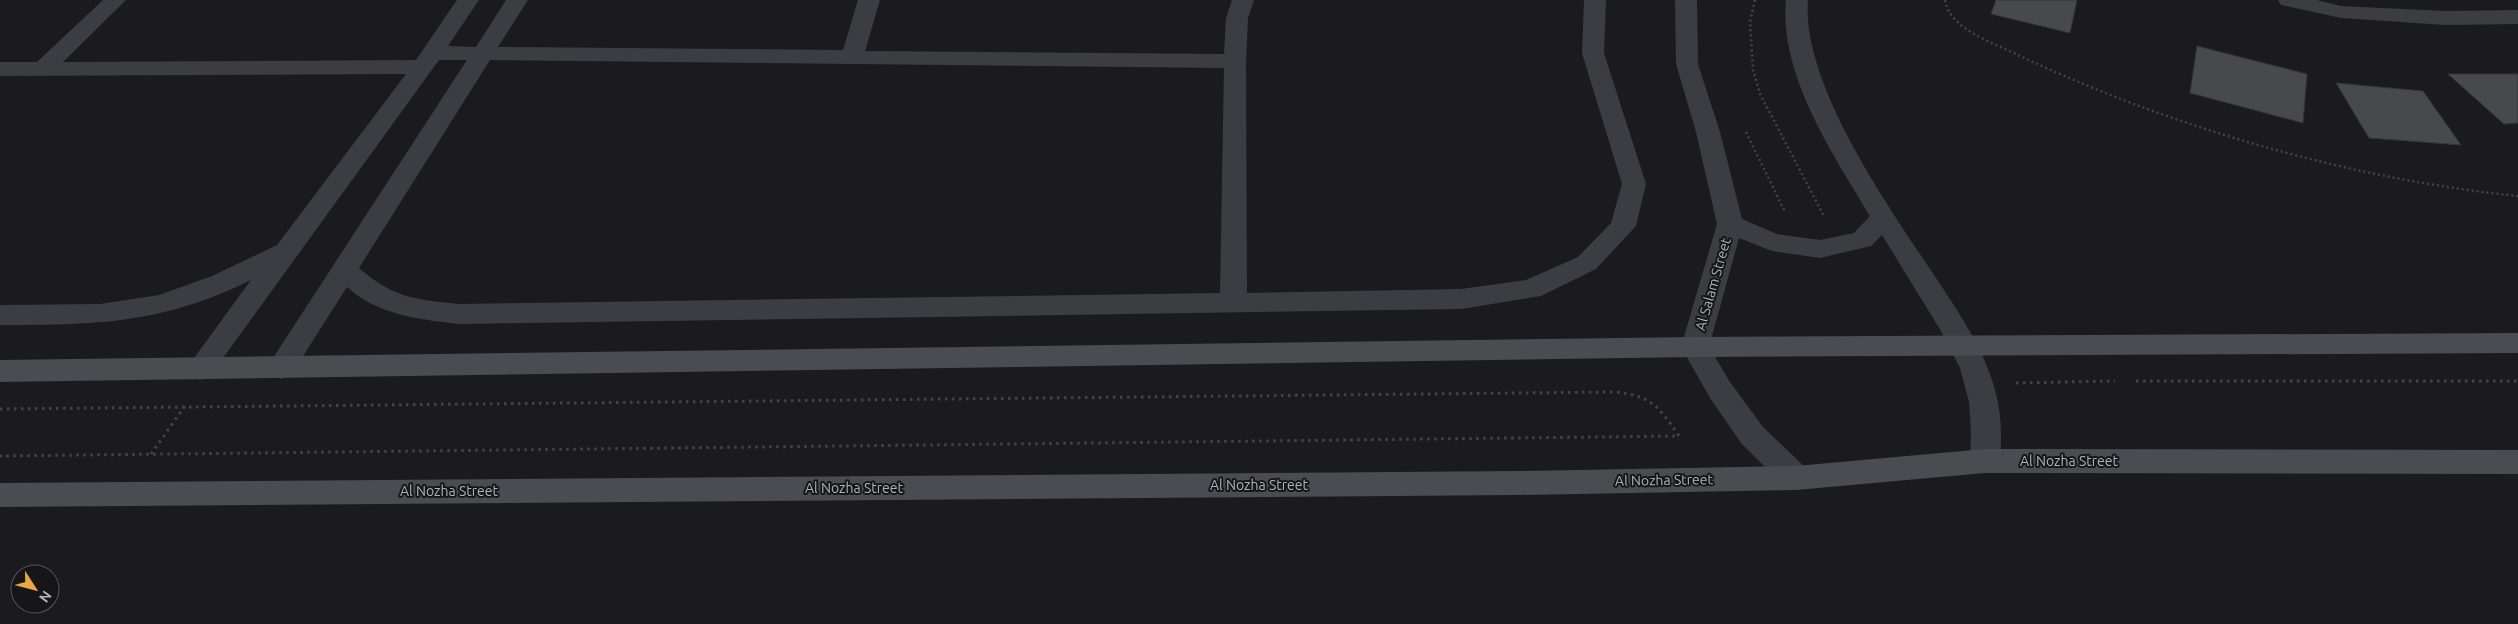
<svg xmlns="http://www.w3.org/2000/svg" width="2518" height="624" font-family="Ubuntu,sans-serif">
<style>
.building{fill:#48494d;stroke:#353539}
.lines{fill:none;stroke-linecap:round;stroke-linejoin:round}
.path-far1{stroke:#424449;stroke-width:2.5;stroke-dasharray:2 3;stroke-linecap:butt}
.path{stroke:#424449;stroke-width:3;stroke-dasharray:2.5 4.5;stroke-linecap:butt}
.minor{fill:#3c3d42;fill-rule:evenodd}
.tertiary{fill:#3c3d42;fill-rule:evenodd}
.secondary{fill:#4a4c52;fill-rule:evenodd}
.labels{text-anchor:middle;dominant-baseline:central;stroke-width:4;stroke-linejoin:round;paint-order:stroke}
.street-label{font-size:14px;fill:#aeb3bc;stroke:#161618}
</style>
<rect width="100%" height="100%" fill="#1b1b1d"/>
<!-- building -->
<path class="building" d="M1996,0H2077L2070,33L1991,14Z
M2197,46L2307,74L2303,123L2190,93Z
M2448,74H2518V123L2504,124Z
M2336,83L2423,91L2461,145L2369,138Z"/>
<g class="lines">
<!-- path-far1 -->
<path class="path-far1" d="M1755,0L1750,22L1753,70L1760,94L1824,216
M1945,0C1949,29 1994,43 2018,55C2170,127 2350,179 2518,196
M1746,132L1785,212"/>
<!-- path -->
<path class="path" d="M2136,381H2518
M2016,383L2115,381
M0,409L1614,392C1651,395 1659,407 1679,436L0,456
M151,454L185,406"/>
<!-- minor -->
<path class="minor" d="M103,0H126L63,62L416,60L457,0H479L448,46L476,47L506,0H528L498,47L843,50L858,0H880L865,51L1224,54L1226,18L1232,0H1254L1248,18L1246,61L1247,293L1461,289L1526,280L1578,257L1611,223L1622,184L1582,53L1584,0H1606L1604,53L1646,184L1636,226L1596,269L1541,296L1461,309L458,324C418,319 378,315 347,287L291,375L281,379L271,375L267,368L271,361L467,60H439L210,376L200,380L190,376L186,369L251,280C162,324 96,325 0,325V305L100,304L159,295L212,276L277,245L406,74L0,76V62H37ZM490,60L1224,68L1220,293L458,304C413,299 394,298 359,268Z
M2278,0H2317L2341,6L2445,11L2518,10V24L2445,25L2341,18L2281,5Z"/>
<!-- tertiary -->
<path class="tertiary" d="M1675,0H1697L1698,64L1720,132L1742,219L1777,234L1820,240L1854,233L1870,216C1833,154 1779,75 1786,0H1808C1801,86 1893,213 1940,284C1971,331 2002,378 2001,436C2001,448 2001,459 1996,469L1985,473L1974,469L1970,461L1971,431L1969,402L1960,368L1941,331L1882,235L1871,246L1820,258L1772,251L1739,238L1709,347L1730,382L1763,427L1807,469L1811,478L1807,487L1796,490L1785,487L1741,443L1710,398L1681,347L1717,224L1696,132L1676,64Z"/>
<!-- secondary -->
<path class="secondary" d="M2518,333V353L1695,357L0,382V360L1695,337Z
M1985,449L2518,450V474L1985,473L1796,490L1518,495L0,507V483L1518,471L1796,466Z"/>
</g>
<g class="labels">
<!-- street labels -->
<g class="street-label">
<text transform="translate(1713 284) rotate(-74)">Al Salam Street</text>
<text x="2069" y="461">Al Nozha Street</text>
<text transform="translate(1664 480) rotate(-1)">Al Nozha Street</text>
<text x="1259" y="485">Al Nozha Street</text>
<text x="854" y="488">Al Nozha Street</text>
<text x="449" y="491">Al Nozha Street</text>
</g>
</g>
<!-- north arrow -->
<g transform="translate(35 589) rotate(126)"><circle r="24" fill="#161618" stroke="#53555a"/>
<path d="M0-4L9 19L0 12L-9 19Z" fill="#eca744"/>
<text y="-8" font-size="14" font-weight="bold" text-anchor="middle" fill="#aeb3bc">N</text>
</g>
</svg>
